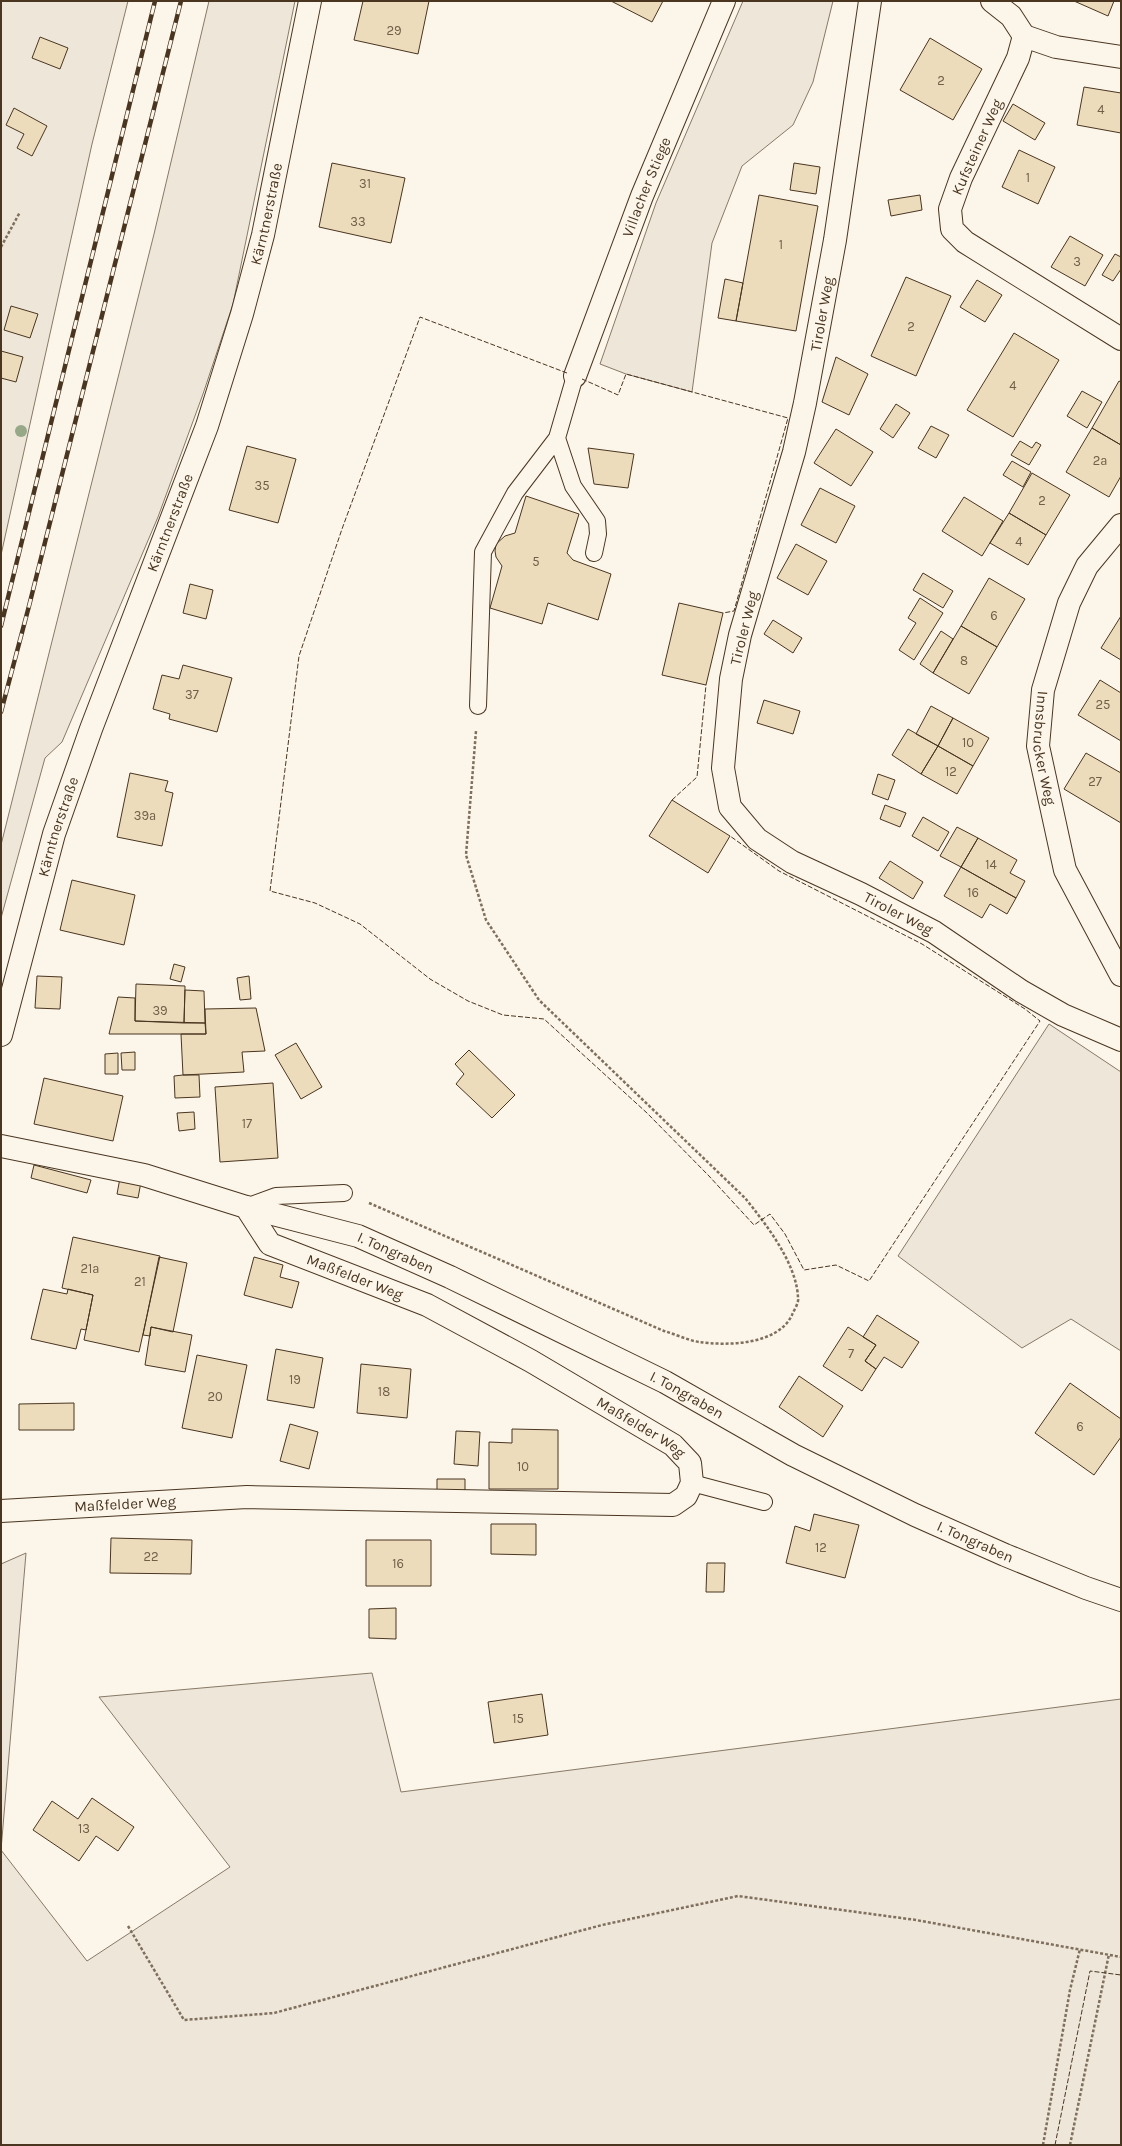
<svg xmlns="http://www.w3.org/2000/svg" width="1122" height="2146" font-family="Karla,sans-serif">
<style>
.green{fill:#ede6d9;stroke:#887966}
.building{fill:#ecdcbc;stroke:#4a3520}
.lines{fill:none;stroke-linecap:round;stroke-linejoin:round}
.lane-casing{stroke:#4a3520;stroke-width:18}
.street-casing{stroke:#4a3520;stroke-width:24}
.path{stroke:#7f6f5c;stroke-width:2.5;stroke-dasharray:3 2;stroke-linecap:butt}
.lane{stroke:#fbf6e9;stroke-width:16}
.street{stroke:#fbf6e9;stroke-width:22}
.rail-casing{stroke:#4a3520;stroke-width:4.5}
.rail{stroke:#fbf6e9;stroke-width:3;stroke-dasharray:9;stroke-linecap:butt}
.fence{stroke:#4a3520;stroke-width:1;stroke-dasharray:5 2;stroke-linecap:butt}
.tree{fill:#96a887}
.labels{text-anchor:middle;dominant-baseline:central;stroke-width:3;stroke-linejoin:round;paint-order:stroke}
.number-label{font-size:13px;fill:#725f47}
.street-label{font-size:15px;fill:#4a3520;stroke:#fbf6e9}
</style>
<rect width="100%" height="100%" fill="#fbf6e9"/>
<!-- green -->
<path class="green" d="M1,1H128L92,144L1,555Z
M209,1H295L233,304L203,394L158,517L62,742L45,758L1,918V845L154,234Z
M743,1H833L813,82L793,125L742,166L712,243L692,392L626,374L600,364L656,203Z
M1049,1024L1121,1072V1351L1071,1319L1022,1348L898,1256Z
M26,1553L1,1850L87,1961L230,1867L99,1697L372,1673L401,1792L1121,1699V2145H1V1564Z"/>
<!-- building -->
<path class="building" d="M363,1H429L418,54L354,40Z
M611,1H663L652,22Z
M1074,1H1114L1108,16Z
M40,37L68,48L60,69L32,58Z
M930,38L982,69L953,120L900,90Z
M1084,87L1121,93V133L1077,125Z
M1013,104L1045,123L1035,140L1003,121Z
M14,108L47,126L32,156L17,148L24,134L6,125Z
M1019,150L1055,167L1038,204L1002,187Z
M332,163L405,178L391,243L319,227Z
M794,163L820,167L816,194L790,190Z
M759,195L818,206L796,331L736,321Z
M920,195L922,210L891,216L888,200Z
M1070,236L1103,255L1085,286L1051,267Z
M1115,254L1121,257V269L1113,281L1102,275Z
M906,277L951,296L916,376L871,356Z
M725,279L743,283L736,321L718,318Z
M977,280L1002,295L985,322L960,307Z
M11,306L38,314L30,338L4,330Z
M1014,333L1059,360L1013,437L967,410Z
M1,351L23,357L16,382L1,378Z
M836,357L868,374L849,415L822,402Z
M1119,381L1121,382V445L1092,428Z
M1082,391L1102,402L1087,428L1067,416Z
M896,404L910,413L893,438L880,429Z
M931,426L949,435L936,458L918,448Z
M1092,428L1121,445V476L1109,497L1066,472Z
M836,429L873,452L851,486L814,463Z
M1020,441L1032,448L1036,442L1041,445L1029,465L1011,455Z
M247,446L296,459L278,523L229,510Z
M588,448L634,454L628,488L594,484Z
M1012,461L1031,472L1023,487L1003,475Z
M1032,473L1070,495L1046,535L1009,513Z
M820,488L855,506L836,543L801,525Z
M526,496L579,514L567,553L573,560L611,574L598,620L548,603L542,624L490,608L502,566L496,557L495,551L496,544L505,536L515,533Z
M964,497L1003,521L982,556L942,531Z
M1009,513L1046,535L1028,565L990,543Z
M796,544L827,561L808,595L777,578Z
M923,573L953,591L943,608L913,590Z
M989,578L1025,599L997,647L961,626Z
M190,584L213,590L206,619L183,613Z
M920,598L943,613L914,660L899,650L916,623L908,618Z
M679,603L723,613L706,685L662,675Z
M1121,616V660L1101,648Z
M773,620L802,638L793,653L764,634Z
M961,626L997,647L969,694L933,673Z
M941,631L953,639L933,673L920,664Z
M183,665L232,678L217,732L169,719L170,714L153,709L162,675L179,679Z
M1100,680L1121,693V741L1078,715Z
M764,700L800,711L793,734L757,723Z
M931,706L953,718L938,746L916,734Z
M953,718L989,738L973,766L938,746Z
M908,729L938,746L921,774L892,755Z
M938,746L973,766L957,794L921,774Z
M1086,753L1121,773V823L1064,789Z
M130,773L168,781L165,791L173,793L162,846L117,837Z
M878,774L895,780L888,800L872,794Z
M672,800L730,836L708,873L649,836Z
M885,805L906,813L900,827L880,819Z
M923,817L949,832L938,851L912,836Z
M957,827L978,838L961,867L940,856Z
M978,838L1017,860L1010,873L1025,881L1016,898L961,867Z
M890,861L923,882L913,899L879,878Z
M961,867L1016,898L1007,914L990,904L982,918L944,896Z
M72,880L135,895L124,945L60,930Z
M174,964L185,967L181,982L170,979Z
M37,976L62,977L60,1009L35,1008Z
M249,976L251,999L240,1000L237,978Z
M136,984L185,986L184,1023L135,1021Z
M185,990L204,991L205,1023H184Z
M118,997L135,998V1021L205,1023L206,1034H109Z
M256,1008L265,1051L242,1052L244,1072L183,1075L181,1034H206L205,1009Z
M296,1043L322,1087L301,1099L275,1055Z
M469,1050L515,1095L492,1118L456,1084L464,1074L455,1064Z
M135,1052V1070H122L121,1053Z
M118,1053V1074H105V1054Z
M183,1075H199L200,1097L175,1098L174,1076Z
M44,1078L123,1096L113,1141L34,1124Z
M273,1083L278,1158L220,1162L215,1087Z
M194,1112L195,1129L179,1131L177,1113Z
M34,1165L91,1180L87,1193L31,1178Z
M120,1178L141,1182L138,1198L117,1194Z
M73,1237L160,1256L139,1352L84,1340L93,1295L62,1288Z
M159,1257L187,1263L173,1332L151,1327L150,1336L143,1335Z
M254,1257L283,1265L280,1277L299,1282L292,1308L244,1295Z
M43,1289L67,1294L68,1289L93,1295L86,1330L81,1329L76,1349L31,1339Z
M877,1315L919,1342L902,1368L884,1357L876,1369L865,1361L876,1345L863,1337Z
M151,1327L192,1335L185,1372L145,1365Z
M848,1327L876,1345L865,1361L876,1369L862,1391L823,1366Z
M276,1349L323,1358L314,1408L267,1400Z
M197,1355L247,1365L232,1438L182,1428Z
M361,1364L411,1369L407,1418L357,1413Z
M799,1376L843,1406L823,1437L779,1407Z
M1070,1383L1121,1419V1437L1094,1475L1035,1433Z
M74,1403V1430H19V1404Z
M290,1424L318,1432L309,1469L280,1461Z
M512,1429L558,1430V1489H489V1442L512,1443Z
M456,1431L480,1432L478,1466L454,1464Z
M437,1479H465V1492H437Z
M814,1514L859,1525L845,1578L786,1563L795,1526L810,1531Z
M491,1524H536V1555L491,1554Z
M111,1538L192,1540L191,1574L110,1573Z
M366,1540H431V1586H366Z
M707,1563H725L724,1592H706Z
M396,1608V1639L369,1638V1609Z
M542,1694L548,1735L494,1743L488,1702Z
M92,1798L134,1827L118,1851L96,1836L79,1861L33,1830L52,1801L78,1819Z"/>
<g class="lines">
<defs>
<path id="lane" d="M575,376L557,438L573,486L597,521L598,534L594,553
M478,706L483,552L515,493L557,438
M246,1207L276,1196L344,1193
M692,1483L764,1502"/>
<g id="street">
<path id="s1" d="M870,1L835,240L805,403L794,452L740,635L731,679L723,768L730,807L757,839L792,862L861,894L934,932L1021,991L1063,1015L1121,1040"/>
<path d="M992,1L1011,16L1024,36"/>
<path d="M1024,36L1018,58L961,178L950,209L952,229L965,242L1121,339"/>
<path d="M1024,36L1056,47L1121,57"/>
<path id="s2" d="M575,376L642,196L724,1"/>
<path id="s3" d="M1121,525L1087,566L1069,603L1043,690L1038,746L1065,870L1121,975"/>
<path id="s4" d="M1,1035L54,834L91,729L207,426L242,314L263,235L310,1"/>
<path id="s5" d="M1,1146L144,1175L246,1207L270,1244L427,1305L531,1361L673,1445L690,1463L692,1483L686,1496L673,1505L247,1497L1,1511"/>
<path id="s6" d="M246,1207L358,1236L450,1277L665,1382L793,1455L915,1515L1005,1555L1086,1588L1121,1600"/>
</g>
</defs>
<!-- lane casing -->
<use href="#lane" class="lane-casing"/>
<!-- street casing -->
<use href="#street" class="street-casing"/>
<!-- path -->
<path class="path" d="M1,247L20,212
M369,1203L664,1331C675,1334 687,1340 699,1342C727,1346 778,1345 792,1315C794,1310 799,1303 798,1298C797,1264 766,1224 745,1198L539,1000L486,920L466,855L476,731
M128,1926L184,2020L274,2013L602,1925L738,1896L916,1920L1121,1957
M1043,2145L1070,1990L1080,1949
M1070,2145L1109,1954"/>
<!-- lane -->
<use href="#lane" class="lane"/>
<!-- street -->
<use href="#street" class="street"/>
<defs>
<path id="rail" d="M1,626L155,1
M1,712L29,606L181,1"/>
</defs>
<!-- rail casing -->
<use href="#rail" class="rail-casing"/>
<!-- rail -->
<use href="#rail" class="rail"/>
<!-- fence -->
<path class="fence" d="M567,373L420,317L342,529L299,656L270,891L315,903L360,924L430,979L468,1001L503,1015L544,1019L647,1113L709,1176L754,1225L770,1214L785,1234L804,1270L836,1265L869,1281L1040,1021L1025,1009L922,944L779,871L730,836
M582,379L618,395L626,374L788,418L734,611L723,613
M672,800L697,777L706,685
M1055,2145L1090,1971L1121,1975"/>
</g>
<!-- trees -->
<circle class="tree" cx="21" cy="431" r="6"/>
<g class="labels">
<!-- number labels -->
<g class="number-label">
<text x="394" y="30">29</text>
<text x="941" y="80">2</text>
<text x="1101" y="109">4</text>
<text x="1028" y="177">1</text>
<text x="365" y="183">31</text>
<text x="358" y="221">33</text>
<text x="781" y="244">1</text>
<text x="1077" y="261">3</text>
<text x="911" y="326">2</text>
<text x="1013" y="385">4</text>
<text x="1100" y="460">2a</text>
<text x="262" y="485">35</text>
<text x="1042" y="500">2</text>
<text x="1019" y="541">4</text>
<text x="536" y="561">5</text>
<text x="994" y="615">6</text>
<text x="964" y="660">8</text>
<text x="192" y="694">37</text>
<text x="1103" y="704">25</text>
<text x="968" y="742">10</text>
<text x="951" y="771">12</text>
<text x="1095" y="781">27</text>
<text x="145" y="815">39a</text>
<text x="991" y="864">14</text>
<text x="973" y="892">16</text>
<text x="160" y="1010">39</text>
<text x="247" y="1123">17</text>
<text x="90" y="1268">21a</text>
<text x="140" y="1281">21</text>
<text x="851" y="1353">7</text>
<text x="295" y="1379">19</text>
<text x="384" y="1391">18</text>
<text x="215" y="1396">20</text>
<text x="1080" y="1426">6</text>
<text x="523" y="1466">10</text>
<text x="821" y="1547">12</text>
<text x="151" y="1556">22</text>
<text x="398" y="1563">16</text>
<text x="518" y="1718">15</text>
<text x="84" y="1828">13</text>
</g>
<!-- street labels -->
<g class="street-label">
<text transform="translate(977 147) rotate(-66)">Kufsteiner Weg</text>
<text stroke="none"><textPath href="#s2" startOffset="202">Villacher Stiege</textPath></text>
<text stroke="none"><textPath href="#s4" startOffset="864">Kärntnerstraße</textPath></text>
<text transform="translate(822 314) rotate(-80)">Tiroler Weg</text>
<text stroke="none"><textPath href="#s4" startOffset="540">Kärntnerstraße</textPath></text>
<text transform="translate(744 628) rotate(-76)">Tiroler Weg</text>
<text stroke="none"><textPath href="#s3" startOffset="244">Innsbrucker Weg</textPath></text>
<text stroke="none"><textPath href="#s4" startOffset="216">Kärntnerstraße</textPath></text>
<text stroke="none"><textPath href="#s1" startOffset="1024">Tiroler Weg</textPath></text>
<text stroke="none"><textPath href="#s6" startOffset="157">I. Tongraben</textPath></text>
<text stroke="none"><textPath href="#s5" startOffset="388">Maßfelder Weg</textPath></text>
<text stroke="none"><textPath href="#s6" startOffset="481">I. Tongraben</textPath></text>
<text stroke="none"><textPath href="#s5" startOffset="712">Maßfelder Weg</textPath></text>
<text transform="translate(125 1504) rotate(-3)">Maßfelder Weg</text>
<text stroke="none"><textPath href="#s6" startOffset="805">I. Tongraben</textPath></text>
</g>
</g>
<!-- border -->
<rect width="1122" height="2146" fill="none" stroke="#4a3520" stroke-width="4"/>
</svg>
